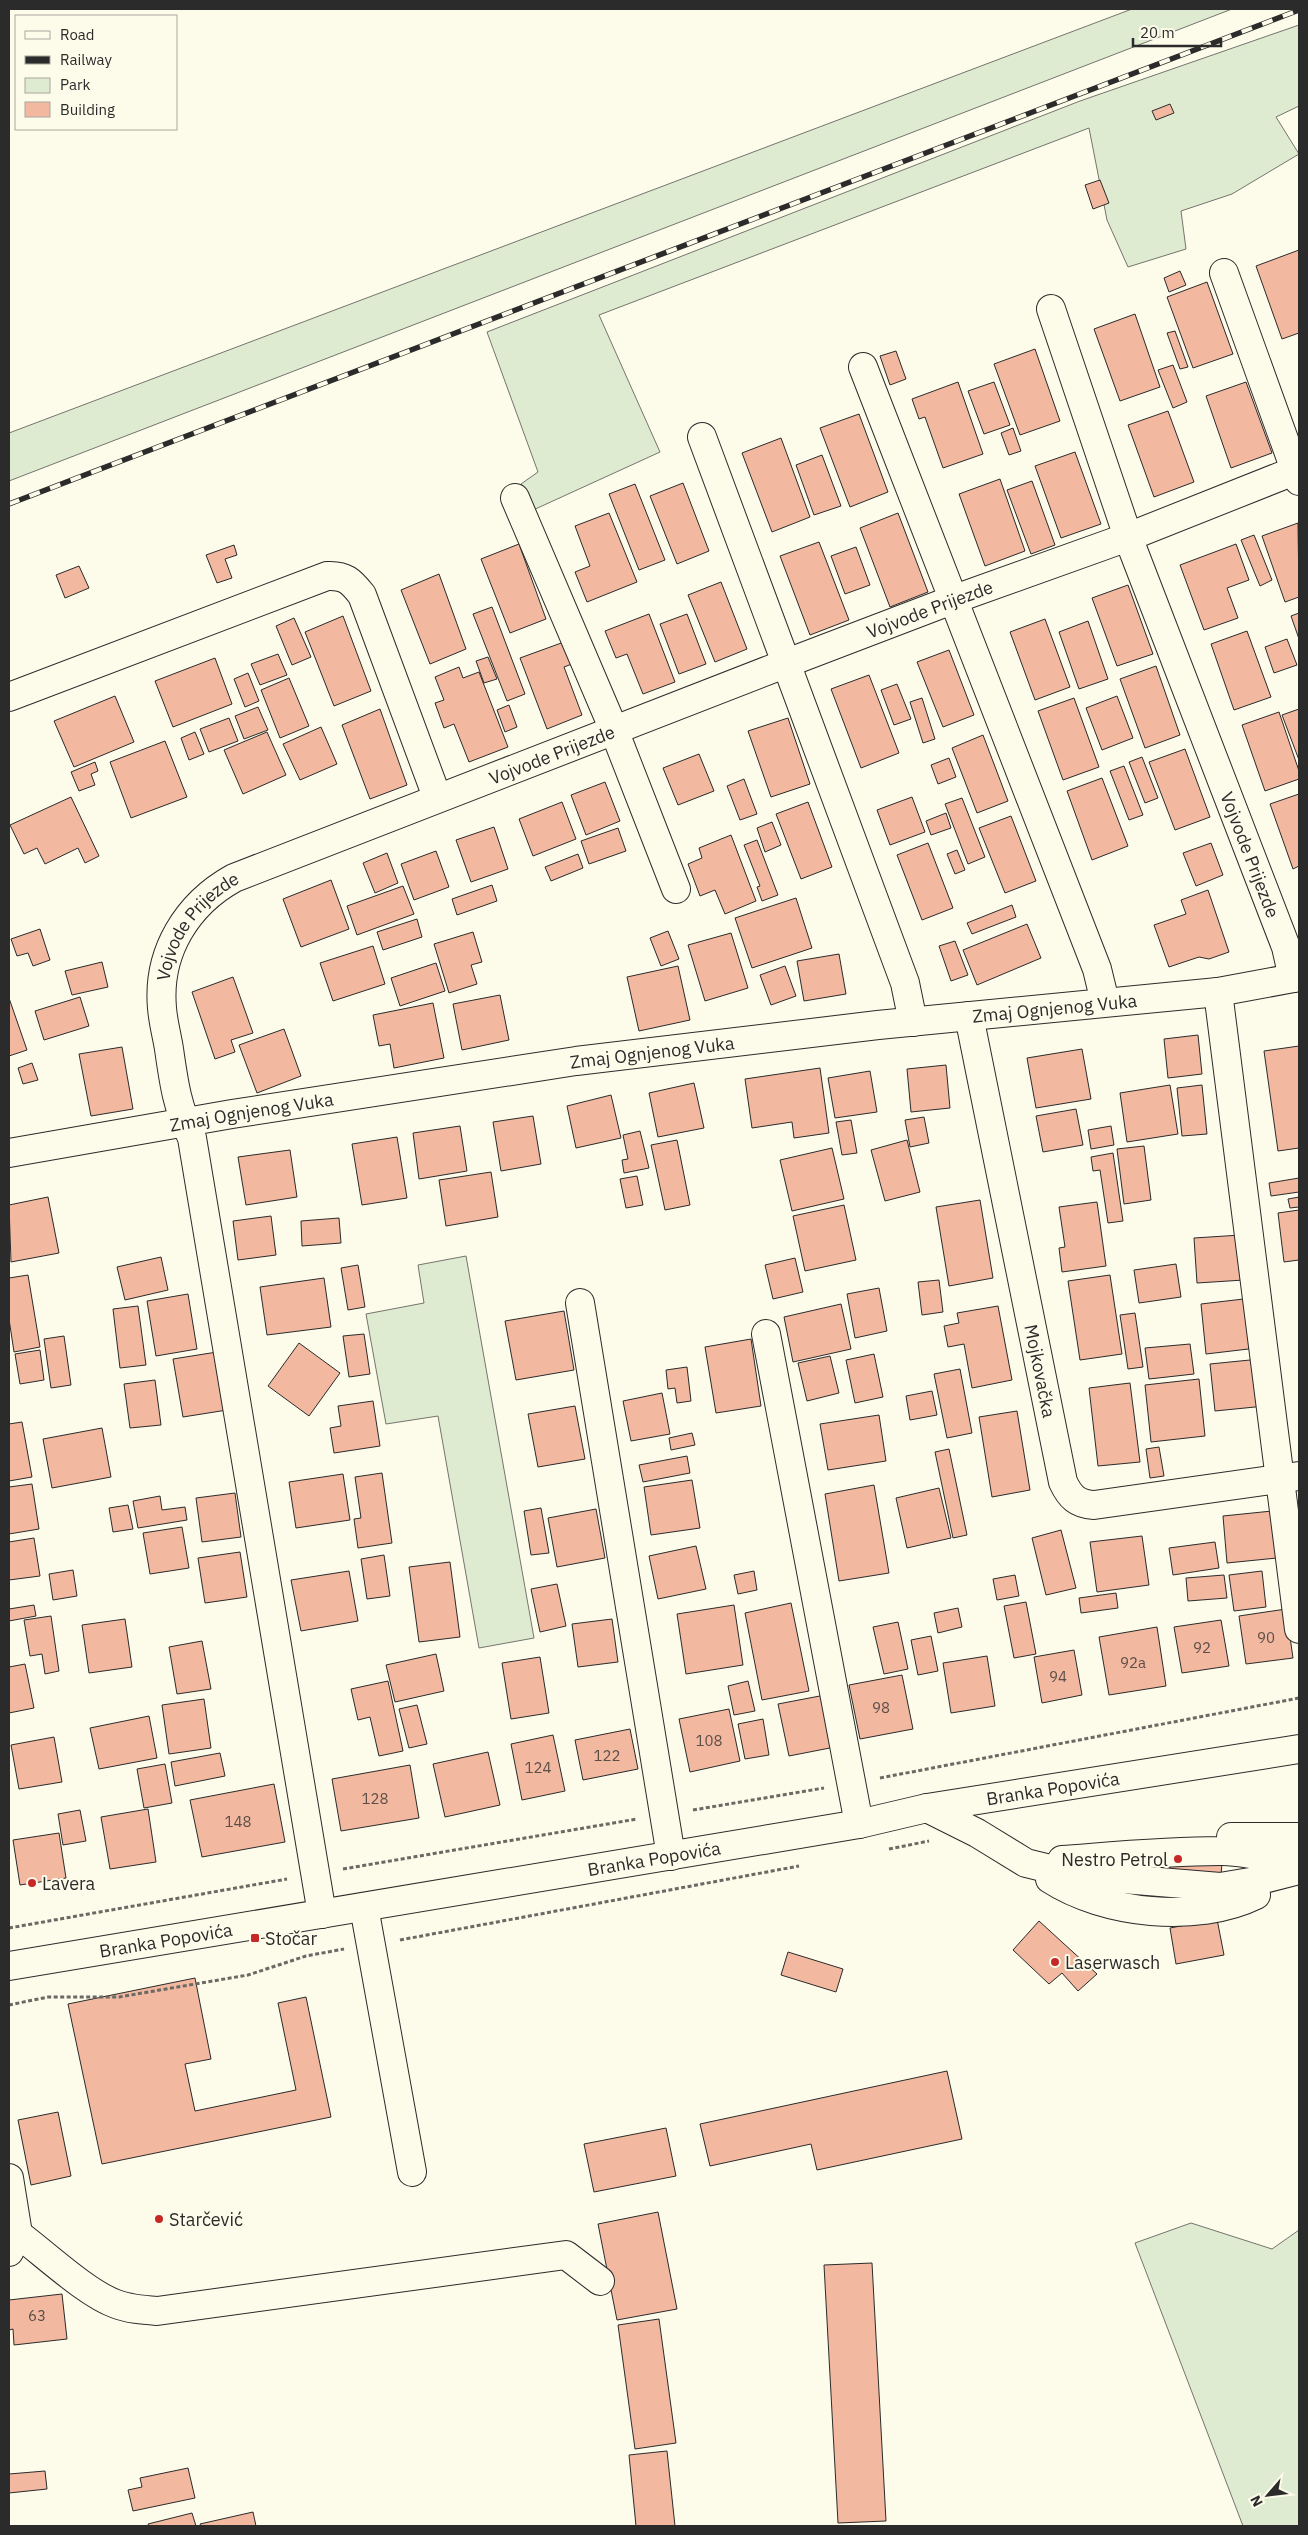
<svg xmlns="http://www.w3.org/2000/svg" width="1308" height="2535" font-family="'IBM Plex Sans',sans-serif">
<style>
.green{fill:#deebd1;stroke:#74746e}
.building{fill:#f2b8a0;stroke:#2b2b2b}
.lines{fill:none;stroke-linecap:round;stroke-linejoin:round}
.minor-casing{stroke:#2b2b2b;stroke-width:30}
.major-casing{stroke:#2b2b2b;stroke-width:30}
.path{stroke:#6a6964;stroke-width:3;stroke-dasharray:4 2.5;stroke-linecap:butt}
.minor{stroke:#fdfbea;stroke-width:28}
.major{stroke:#fdfbea;stroke-width:28}
.rail-casing{stroke:#2b2b2b;stroke-width:5.5}
.rail{stroke:#fdfbea;stroke-width:4;stroke-dasharray:11;stroke-linecap:butt}
.poi-dot{fill:#c62828;stroke:#fdfbea;stroke-width:2}
.labels{text-anchor:middle;dominant-baseline:central;stroke-width:4;stroke-linejoin:round;paint-order:stroke}
.number-label{font-size:15px;fill:#5d4e48}
.street-label{font-size:18px;fill:#2b2b2b;stroke:#fdfbea}
.poi-label{font-size:18px;fill:#2b2b2b;stroke:#fdfbea;text-anchor:start}
</style>
<rect width="100%" height="100%" fill="#fdfbea"/>
<!-- green -->
<path class="green" d="M1132,9H1232L9,481V433Z
M1299,25V106L1276,117L1299,154L1232,194L1181,211L1186,249L1128,267L1107,220L1089,128L599,315L660,452L531,511L521,484L538,472L487,332L1080,101Z
M466,1256L534,1638L479,1648L438,1416L386,1424L366,1314L424,1303L418,1265Z
M1191,2223L1272,2249L1299,2230V2526H1243L1135,2243Z"/>
<!-- building -->
<path class="building" d="M1170,104L1174,113L1156,120L1152,111Z
M1100,180L1109,203L1093,209L1085,185Z
M1299,250V333L1282,339L1256,266Z
M1180,271L1186,285L1169,292L1164,278Z
M1207,282L1233,354L1193,368L1167,297Z
M1135,314L1160,387L1120,401L1094,329Z
M1175,331L1188,367L1180,369L1167,333Z
M1035,349L1060,421L1020,435L994,364Z
M896,351L906,379L890,385L880,356Z
M1173,365L1187,402L1173,408L1158,370Z
M958,382L983,454L943,468L925,417L919,419L912,399Z
M994,382L1010,425L984,434L968,391Z
M1246,382L1272,453L1231,468L1206,396Z
M1168,411L1194,482L1154,497L1128,425Z
M859,414L888,492L850,507L820,428Z
M1013,428L1021,451L1009,455L1001,433Z
M781,438L810,517L772,532L742,453Z
M1075,452L1101,524L1061,538L1035,466Z
M822,455L841,506L814,515L796,465Z
M1000,479L1025,551L985,566L959,494Z
M1032,481L1055,545L1031,554L1007,490Z
M683,483L709,551L677,564L650,496Z
M635,484L665,560L639,570L609,494Z
M609,513L637,582L587,602L575,572L590,566L575,526Z
M898,513L928,592L890,607L860,528Z
M1298,523L1299,597L1285,602L1262,536Z
M1254,535L1272,580L1260,586L1241,540Z
M819,542L849,620L810,635L780,556Z
M519,544L546,619L510,633L481,559Z
M1236,544L1249,580L1227,588L1238,618L1204,630L1180,565Z
M234,545L237,555L225,559L232,578L217,583L206,555Z
M856,547L870,585L845,594L831,556Z
M79,566L89,588L65,598L56,575Z
M439,574L466,649L430,664L401,590Z
M721,582L747,649L715,662L688,595Z
M1128,585L1153,654L1117,666L1092,598Z
M492,607L525,694L507,701L473,614Z
M1299,613V639L1291,616Z
M649,614L675,682L643,694L627,654L616,658L605,631Z
M687,614L706,664L679,674L660,624Z
M343,616L371,691L334,706L305,632Z
M294,618L311,657L292,665L276,626Z
M1045,619L1070,687L1035,700L1010,632Z
M1088,621L1108,679L1079,689L1059,632Z
M1247,631L1271,697L1234,710L1211,644Z
M1287,639L1297,665L1274,673L1265,647Z
M564,642L572,664L564,667L582,715L547,729L520,658Z
M949,650L974,715L943,727L917,662Z
M278,654L287,675L260,685L251,664Z
M488,657L497,679L484,683L476,661Z
M215,658L232,704L173,727L155,681Z
M1156,666L1180,735L1145,748L1120,679Z
M459,667L463,678L479,672L508,747L469,762L454,724L444,728L435,703L444,700L435,677Z
M248,673L259,701L245,707L234,679Z
M869,675L899,753L861,768L831,689Z
M289,678L309,726L280,738L261,690Z
M897,684L911,719L894,725L881,690Z
M115,696L134,742L74,767L54,721Z
M1117,696L1133,738L1102,750L1086,708Z
M922,698L935,739L923,743L910,702Z
M1074,698L1099,767L1063,780L1038,711Z
M509,705L517,727L505,732L497,710Z
M258,707L268,730L244,739L235,716Z
M380,709L407,785L370,799L342,725Z
M1299,709V760L1282,715Z
M1279,712L1299,771V779L1265,791L1242,725Z
M229,718L238,741L209,752L200,729Z
M788,718L810,784L771,797L748,731Z
M321,727L337,764L300,780L283,744Z
M195,732L204,754L189,760L181,738Z
M267,732L286,775L243,794L224,750Z
M983,735L1008,801L977,813L952,748Z
M165,741L187,797L131,818L110,762Z
M1185,749L1210,817L1175,830L1149,762Z
M699,754L714,791L678,805L663,768Z
M1142,757L1158,798L1145,803L1129,762Z
M949,758L956,777L938,784L931,765Z
M95,762L98,771L91,774L95,785L79,791L71,772Z
M1124,766L1143,815L1129,820L1110,771Z
M1102,778L1128,846L1092,860L1067,791Z
M744,779L757,814L740,820L727,786Z
M605,782L620,821L586,835L571,795Z
M1299,794V866L1293,869L1270,804Z
M71,797L99,856L85,863L78,848L45,864L37,848L24,854L10,825Z
M912,797L925,832L890,845L877,810Z
M962,798L985,857L968,864L945,804Z
M562,802L576,839L533,856L519,819Z
M808,802L832,867L801,879L776,814Z
M946,813L951,828L931,835L926,821Z
M1011,816L1036,881L1005,893L979,828Z
M772,822L781,845L765,852L757,828Z
M494,827L508,869L471,882L456,840Z
M618,828L626,851L589,864L581,841Z
M731,835L756,901L725,914L715,890L700,896L688,864L702,858L699,848Z
M757,840L778,895L762,901L757,887L760,886L744,845Z
M928,843L953,908L922,920L897,855Z
M1211,843L1223,875L1196,886L1183,853Z
M957,850L965,870L955,874L947,854Z
M436,851L449,887L414,900L401,864Z
M387,853L398,883L375,893L363,863Z
M578,854L583,868L551,881L545,867Z
M331,880L349,929L301,947L283,899Z
M492,885L497,901L457,915L452,899Z
M403,886L414,914L357,935L347,906Z
M1208,890L1229,952L1209,959L1199,957L1169,967L1154,925L1186,914L1181,900Z
M796,898L812,948L752,968L735,918Z
M1012,905L1016,917L972,934L967,923Z
M417,919L422,937L383,950L377,932Z
M1027,924L1041,958L977,985L963,950Z
M40,929L50,960L33,966L28,953L17,956L11,939Z
M668,931L679,959L661,966L650,938Z
M473,932L482,962L471,965L477,984L449,993L434,944Z
M731,933L748,988L705,1001L688,945Z
M955,941L968,975L951,981L939,946Z
M373,946L385,984L333,1001L320,963Z
M839,954L846,994L804,1001L797,961Z
M102,962L108,987L72,995L65,971Z
M436,963L445,991L400,1006L391,978Z
M678,966L690,1020L639,1031L627,977Z
M785,966L796,996L771,1005L760,975Z
M233,977L253,1033L231,1040L235,1052L215,1059L192,992Z
M500,995L509,1040L462,1050L453,1004Z
M80,997L89,1026L44,1040L35,1011Z
M9,998L27,1050L9,1056Z
M433,1003L444,1058L394,1068L390,1044L379,1046L373,1015Z
M284,1029L301,1076L257,1093L239,1045Z
M1198,1035L1202,1074L1168,1078L1164,1039Z
M1299,1046V1148L1278,1151L1264,1051Z
M122,1047L133,1109L91,1116L79,1054Z
M1082,1049L1091,1099L1036,1108L1027,1058Z
M32,1063L38,1080L23,1084L18,1068Z
M946,1065L950,1108L911,1112L907,1069Z
M820,1068L829,1133L794,1138L792,1122L752,1128L745,1079Z
M870,1071L877,1112L835,1118L828,1078Z
M694,1083L704,1128L658,1137L649,1093Z
M1170,1085L1178,1134L1127,1142L1120,1093Z
M1202,1085L1207,1134L1182,1136L1177,1088Z
M611,1095L621,1138L576,1148L567,1106Z
M1076,1109L1083,1145L1043,1152L1036,1116Z
M533,1116L541,1164L501,1171L493,1122Z
M924,1117L929,1143L910,1147L905,1120Z
M851,1120L857,1153L842,1155L836,1122Z
M460,1126L467,1171L419,1179L413,1133Z
M1111,1126L1114,1145L1091,1149L1088,1130Z
M640,1131L649,1168L624,1173L622,1160L628,1159L623,1135Z
M397,1137L407,1198L362,1205L352,1144Z
M677,1140L690,1205L665,1210L651,1145Z
M907,1140L920,1192L885,1201L871,1150Z
M1144,1146L1151,1200L1124,1204L1117,1149Z
M832,1148L844,1199L792,1211L780,1160Z
M290,1150L297,1197L246,1205L238,1157Z
M1113,1153L1123,1221L1108,1223L1100,1170L1093,1171L1091,1157Z
M491,1172L498,1217L446,1226L439,1180Z
M637,1176L643,1205L626,1208L620,1179Z
M1299,1178V1192L1271,1196L1269,1183Z
M48,1197L59,1253L11,1262L9,1205Z
M1299,1197V1207L1290,1208L1288,1199Z
M980,1200L993,1278L949,1286L936,1207Z
M1097,1202L1106,1266L1062,1272L1059,1248L1065,1247L1059,1207Z
M844,1205L856,1260L805,1271L793,1216Z
M1299,1210V1260L1284,1262L1278,1213Z
M271,1216L276,1255L238,1260L233,1221Z
M339,1218L341,1243L302,1246L301,1221Z
M1241,1235L1244,1280L1197,1283L1194,1238Z
M161,1257L168,1290L125,1300L117,1267Z
M795,1258L803,1292L773,1299L765,1265Z
M1176,1264L1181,1297L1139,1303L1134,1270Z
M358,1265L365,1307L348,1310L341,1268Z
M28,1275L40,1347L14,1352L9,1319V1278Z
M1110,1275L1122,1354L1080,1360L1068,1281Z
M324,1278L331,1327L267,1335L260,1287Z
M939,1280L943,1312L922,1315L918,1282Z
M879,1288L887,1331L855,1338L847,1294Z
M188,1294L197,1349L156,1356L147,1301Z
M1252,1298L1257,1348L1206,1354L1201,1304Z
M841,1304L851,1349L793,1362L784,1317Z
M138,1306L146,1365L120,1368L113,1309Z
M998,1306L1012,1380L972,1388L964,1344L948,1347L944,1326L959,1323L957,1313Z
M564,1311L574,1370L516,1380L505,1321Z
M1135,1313L1143,1367L1128,1369L1120,1315Z
M364,1334L370,1374L349,1377L343,1336Z
M64,1336L71,1385L51,1388L44,1339Z
M751,1339L761,1406L716,1413L705,1347Z
M299,1343L340,1373L309,1416L268,1386Z
M1190,1344L1194,1374L1149,1379L1145,1348Z
M40,1350L44,1380L20,1384L15,1354Z
M217,1352L227,1410L183,1417L173,1359Z
M874,1354L883,1397L855,1403L846,1360Z
M830,1356L839,1393L807,1401L798,1363Z
M1260,1359L1265,1406L1215,1411L1210,1364Z
M687,1367L691,1401L677,1403L675,1388L668,1389L666,1370Z
M960,1369L972,1433L947,1438L934,1374Z
M1199,1379L1205,1436L1151,1442L1145,1385Z
M155,1380L161,1425L130,1428L124,1384Z
M1130,1383L1140,1462L1098,1466L1089,1388Z
M932,1391L937,1415L910,1420L906,1396Z
M662,1393L670,1434L631,1441L623,1401Z
M373,1401L380,1446L334,1453L330,1428L341,1426L338,1406Z
M575,1406L585,1459L538,1467L528,1414Z
M1017,1411L1030,1490L992,1497L979,1417Z
M879,1415L886,1461L828,1470L820,1424Z
M22,1422L32,1477L9,1481V1424Z
M102,1428L111,1477L52,1488L43,1439Z
M692,1433L695,1445L671,1450L669,1438Z
M1159,1447L1164,1476L1150,1478L1146,1449Z
M949,1449L967,1535L953,1538L935,1452Z
M687,1456L690,1473L643,1482L639,1465Z
M382,1473L392,1543L358,1548L354,1519L361,1518L355,1477Z
M343,1474L350,1520L296,1528L289,1482Z
M692,1480L700,1528L651,1535L644,1487Z
M32,1484L39,1529L9,1534V1487Z
M874,1485L889,1573L839,1581L825,1494Z
M939,1488L951,1538L907,1548L896,1498Z
M235,1493L241,1537L202,1542L196,1498Z
M160,1496L162,1510L185,1507L187,1520L138,1528L133,1501Z
M128,1505L133,1529L113,1532L109,1508Z
M541,1508L549,1553L531,1555L524,1511Z
M596,1509L605,1558L557,1567L548,1518Z
M1272,1511L1277,1558L1227,1563L1223,1516Z
M182,1527L189,1568L150,1574L143,1533Z
M1061,1530L1076,1588L1046,1595L1032,1538Z
M1142,1536L1149,1585L1097,1592L1090,1542Z
M34,1538L40,1576L9,1580V1542Z
M1215,1542L1219,1568L1173,1575L1169,1548Z
M696,1546L706,1589L658,1599L649,1556Z
M240,1552L247,1597L205,1603L198,1558Z
M384,1555L390,1596L367,1599L361,1559Z
M450,1562L460,1637L419,1642L409,1567Z
M73,1570L77,1596L53,1600L49,1574Z
M349,1571L358,1621L301,1631L291,1580Z
M754,1571L757,1590L738,1594L734,1575Z
M1262,1571L1266,1607L1234,1611L1229,1575Z
M1015,1575L1019,1596L997,1600L993,1579Z
M1224,1575L1227,1598L1188,1601L1186,1578Z
M557,1584L566,1626L540,1632L531,1589Z
M1116,1593L1118,1608L1081,1613L1079,1598Z
M1026,1602L1036,1654L1014,1658L1004,1606Z
M791,1603L809,1691L762,1700L745,1613Z
M34,1605L36,1616L9,1621V1609Z
M734,1605L743,1665L686,1674L677,1614Z
M958,1608L962,1627L938,1633L934,1613Z
M1286,1609L1293,1658L1246,1664L1239,1616Z
M51,1616L59,1671L45,1674L42,1654L30,1656L24,1620Z
M125,1619L132,1667L89,1673L82,1625Z
M612,1619L618,1662L578,1667L572,1624Z
M1221,1620L1229,1666L1182,1673L1174,1627Z
M898,1622L908,1669L884,1674L873,1627Z
M1157,1627L1166,1686L1109,1695L1099,1637Z
M931,1636L938,1671L918,1675L911,1640Z
M202,1641L211,1689L177,1694L169,1647Z
M1074,1650L1082,1695L1042,1703L1034,1657Z
M436,1654L444,1691L395,1702L386,1665Z
M987,1656L995,1706L951,1713L943,1663Z
M540,1657L549,1713L511,1719L502,1663Z
M25,1664L34,1708L9,1713V1667Z
M902,1675L913,1729L860,1739L849,1685Z
M388,1681L403,1751L379,1756L370,1717L358,1720L351,1689Z
M748,1681L755,1711L734,1715L728,1686Z
M825,1695L835,1747L789,1756L778,1704Z
M204,1699L211,1748L169,1754L162,1705Z
M417,1705L427,1744L409,1748L399,1709Z
M729,1709L740,1761L690,1772L679,1719Z
M149,1716L157,1758L99,1769L90,1728Z
M763,1719L769,1755L745,1759L738,1724Z
M630,1729L638,1769L583,1780L575,1740Z
M553,1735L565,1791L522,1800L511,1744Z
M54,1737L62,1782L19,1789L11,1745Z
M488,1752L500,1805L445,1817L433,1764Z
M220,1753L225,1776L175,1786L171,1762Z
M165,1764L172,1803L144,1808L137,1769Z
M410,1765L419,1818L341,1831L332,1779Z
M274,1784L285,1842L202,1857L190,1800Z
M148,1809L156,1862L110,1869L101,1817Z
M80,1810L86,1841L63,1845L58,1814Z
M59,1833L66,1878L20,1885L13,1840Z
M1171,1855L1222,1863L1220,1887L1168,1890Z
M1217,1919L1224,1955L1176,1964L1170,1928Z
M1039,1921L1097,1974L1078,1991L1062,1973L1049,1984L1013,1950Z
M788,1952L843,1969L836,1992L781,1975Z
M195,1978L211,2059L185,2064L195,2111L296,2090L278,2003L306,1997L331,2117L102,2164L68,2004Z
M947,2071L962,2139L817,2170L811,2144L710,2166L700,2124Z
M58,2112L71,2176L31,2185L18,2120Z
M666,2128L676,2176L594,2192L584,2144Z
M658,2212L677,2309L617,2320L598,2224Z
M872,2263L886,2521L838,2523L824,2265Z
M62,2294L67,2339L14,2345L13,2329L9,2330V2300Z
M659,2319L676,2443L635,2449L618,2325Z
M667,2451L675,2526H636L629,2455Z
M188,2468L195,2498L133,2511L128,2490L142,2487L140,2478Z
M45,2471L47,2489L9,2493V2474Z
M253,2512L256,2526H201L200,2524Z
M192,2513L196,2526H149L148,2524Z"/>
<g class="lines">
<defs>
<g id="minor">
<path d="M1224,273L1299,481"/>
<path id="s1" d="M1051,309L1128,537L1286,947L1293,978"/>
<path d="M863,367L1097,969L1105,1002"/>
<path d="M702,437L905,983L913,1022"/>
<path d="M515,498L614,730L676,889"/>
<path d="M9,697L327,576C345,575 351,581 362,595L437,797"/>
<path d="M1218,992L1299,1629"/>
<path id="s2" d="M969,1016L1063,1482C1070,1497 1077,1504 1094,1505L1299,1476"/>
<path id="s3" d="M9,1153L232,1114L576,1061L878,1025L1218,992L1299,977"/>
<path d="M580,1303L671,1856"/>
<path d="M766,1334L859,1824"/>
<path d="M927,1808L977,1833L1026,1863L1075,1875L1220,1887L1256,1881L1299,1870"/>
<path d="M1231,1837H1299"/>
<path d="M1062,1860C1115,1856 1167,1851 1220,1851C1247,1850 1272,1863 1299,1853"/>
<path d="M1050,1879C1104,1914 1197,1924 1256,1895"/>
<path d="M364,1907L412,2172"/>
<path id="s4" d="M322,1914L192,1138C177,1106 174,1084 169,1049C167,1036 163,1022 162,1008C157,952 187,904 234,878L787,663L952,600L1128,537L1299,469"/>
<path d="M9,2178L18,2234L9,2252"/>
<path d="M18,2234C45,2254 86,2293 116,2304C129,2309 143,2310 157,2311L566,2255L600,2281"/>
</g>
<g id="major">
<path id="s5" d="M9,1966L859,1824L927,1808L1299,1749"/>
</g>
</defs>
<!-- minor casing -->
<use href="#minor" class="minor-casing"/>
<!-- major casing -->
<use href="#major" class="major-casing"/>
<!-- path -->
<path class="path" d="M880,1778L1299,1698
M693,1810L824,1788
M889,1849L929,1841
M343,1869L637,1819
M9,1928L287,1879
M400,1940L799,1866
M9,2005L48,1997H119L248,1975L306,1956L344,1949"/>
<!-- minor -->
<use href="#minor" class="minor"/>
<!-- major -->
<use href="#major" class="major"/>
<defs>
<path id="rail" d="M9,504L1299,10"/>
</defs>
<!-- rail casing -->
<use href="#rail" class="rail-casing"/>
<!-- rail -->
<use href="#rail" class="rail"/>
</g>
<!-- markers -->
<g class="poi-dot">
<circle cx="1178" cy="1859" r="5"/>
<circle cx="32" cy="1883" r="5"/>
<rect x="250" y="1933" width="10" height="10" rx="2.5"/>
<circle cx="1055" cy="1962" r="5"/>
<circle cx="159" cy="2219" r="5"/>
</g>
<g class="labels">
<!-- number labels -->
<g class="number-label">
<text x="1266" y="1637">90</text>
<text x="1202" y="1647">92</text>
<text x="1133" y="1662">92a</text>
<text x="1058" y="1676">94</text>
<text x="881" y="1707">98</text>
<text x="709" y="1740">108</text>
<text x="607" y="1755">122</text>
<text x="538" y="1767">124</text>
<text x="375" y="1798">128</text>
<text x="238" y="1821">148</text>
<text x="37" y="2315">63</text>
</g>
<!-- street labels -->
<g class="street-label">
<text stroke="none"><textPath href="#s4" startOffset="1824">Vojvode Prijezde</textPath></text>
<text stroke="none"><textPath href="#s4" startOffset="1419">Vojvode Prijezde</textPath></text>
<text stroke="none"><textPath href="#s1" startOffset="581">Vojvode Prijezde</textPath></text>
<text stroke="none"><textPath href="#s4" startOffset="1015">Vojvode Prijezde</textPath></text>
<text stroke="none"><textPath href="#s3" startOffset="1056">Zmaj Ognjenog Vuka</textPath></text>
<text stroke="none"><textPath href="#s3" startOffset="651">Zmaj Ognjenog Vuka</textPath></text>
<text stroke="none"><textPath href="#s3" startOffset="246">Zmaj Ognjenog Vuka</textPath></text>
<text stroke="none"><textPath href="#s2" startOffset="362">Mojkovačka</textPath></text>
<text stroke="none"><textPath href="#s5" startOffset="1059">Branka Popovića</textPath></text>
<text stroke="none"><textPath href="#s5" startOffset="654">Branka Popovića</textPath></text>
<text stroke="none"><textPath href="#s5" startOffset="159">Branka Popovića</textPath></text>
</g>
<!-- poi labels -->
<g class="poi-label">
<text x="1168" y="1859" text-anchor="end">Nestro Petrol</text>
<text x="42" y="1883">Lavera</text>
<text x="265" y="1938">Stočar</text>
<text x="1065" y="1962">Laserwasch</text>
<text x="169" y="2219">Starčević</text>
</g>
</g>
<!-- border -->
<rect width="1308" height="2535" fill="none" stroke="#2b2b2b" stroke-width="20"/>
<!-- legend -->
<rect x="15" y="15" width="162" height="115" fill="#fdfbea" stroke="#a9a89e"/>
<rect x="25" y="31" width="25" height="8" fill="#fdfbea" stroke="#a9a89e"/>
<text x="60" y="40" font-size="15" fill="#2b2b2b">Road</text>
<rect x="25" y="56" width="25" height="8" fill="#2b2b2b" stroke="#a9a89e"/>
<text x="60" y="65" font-size="15" fill="#2b2b2b">Railway</text>
<rect x="25" y="78" width="25" height="15" fill="#deebd1" stroke="#a9a89e"/>
<text x="60" y="90" font-size="15" fill="#2b2b2b">Park</text>
<rect x="25" y="102" width="25" height="15" fill="#f2b8a0" stroke="#a9a89e"/>
<text x="60" y="115" font-size="15" fill="#2b2b2b">Building</text>
<!-- north arrow -->
<g transform="translate(1268 2495) rotate(242)" stroke="#fdfbea" stroke-width="4" paint-order="stroke">
<path d="M0-4L9 19L0 12L-9 19Z" fill="#2b2b2b"/>
<text y="-8" font-size="14" font-weight="bold" text-anchor="middle" fill="#2b2b2b">N</text>
</g>
<!-- scale -->
<path d="M1133 38v8h88v-8" fill="none" stroke="#2b2b2b" stroke-width="2.5"/>
<text x="1140" y="38" font-size="15" fill="#2b2b2b" stroke="#fdfbea" stroke-width="4" paint-order="stroke">20 m</text>
</svg>
